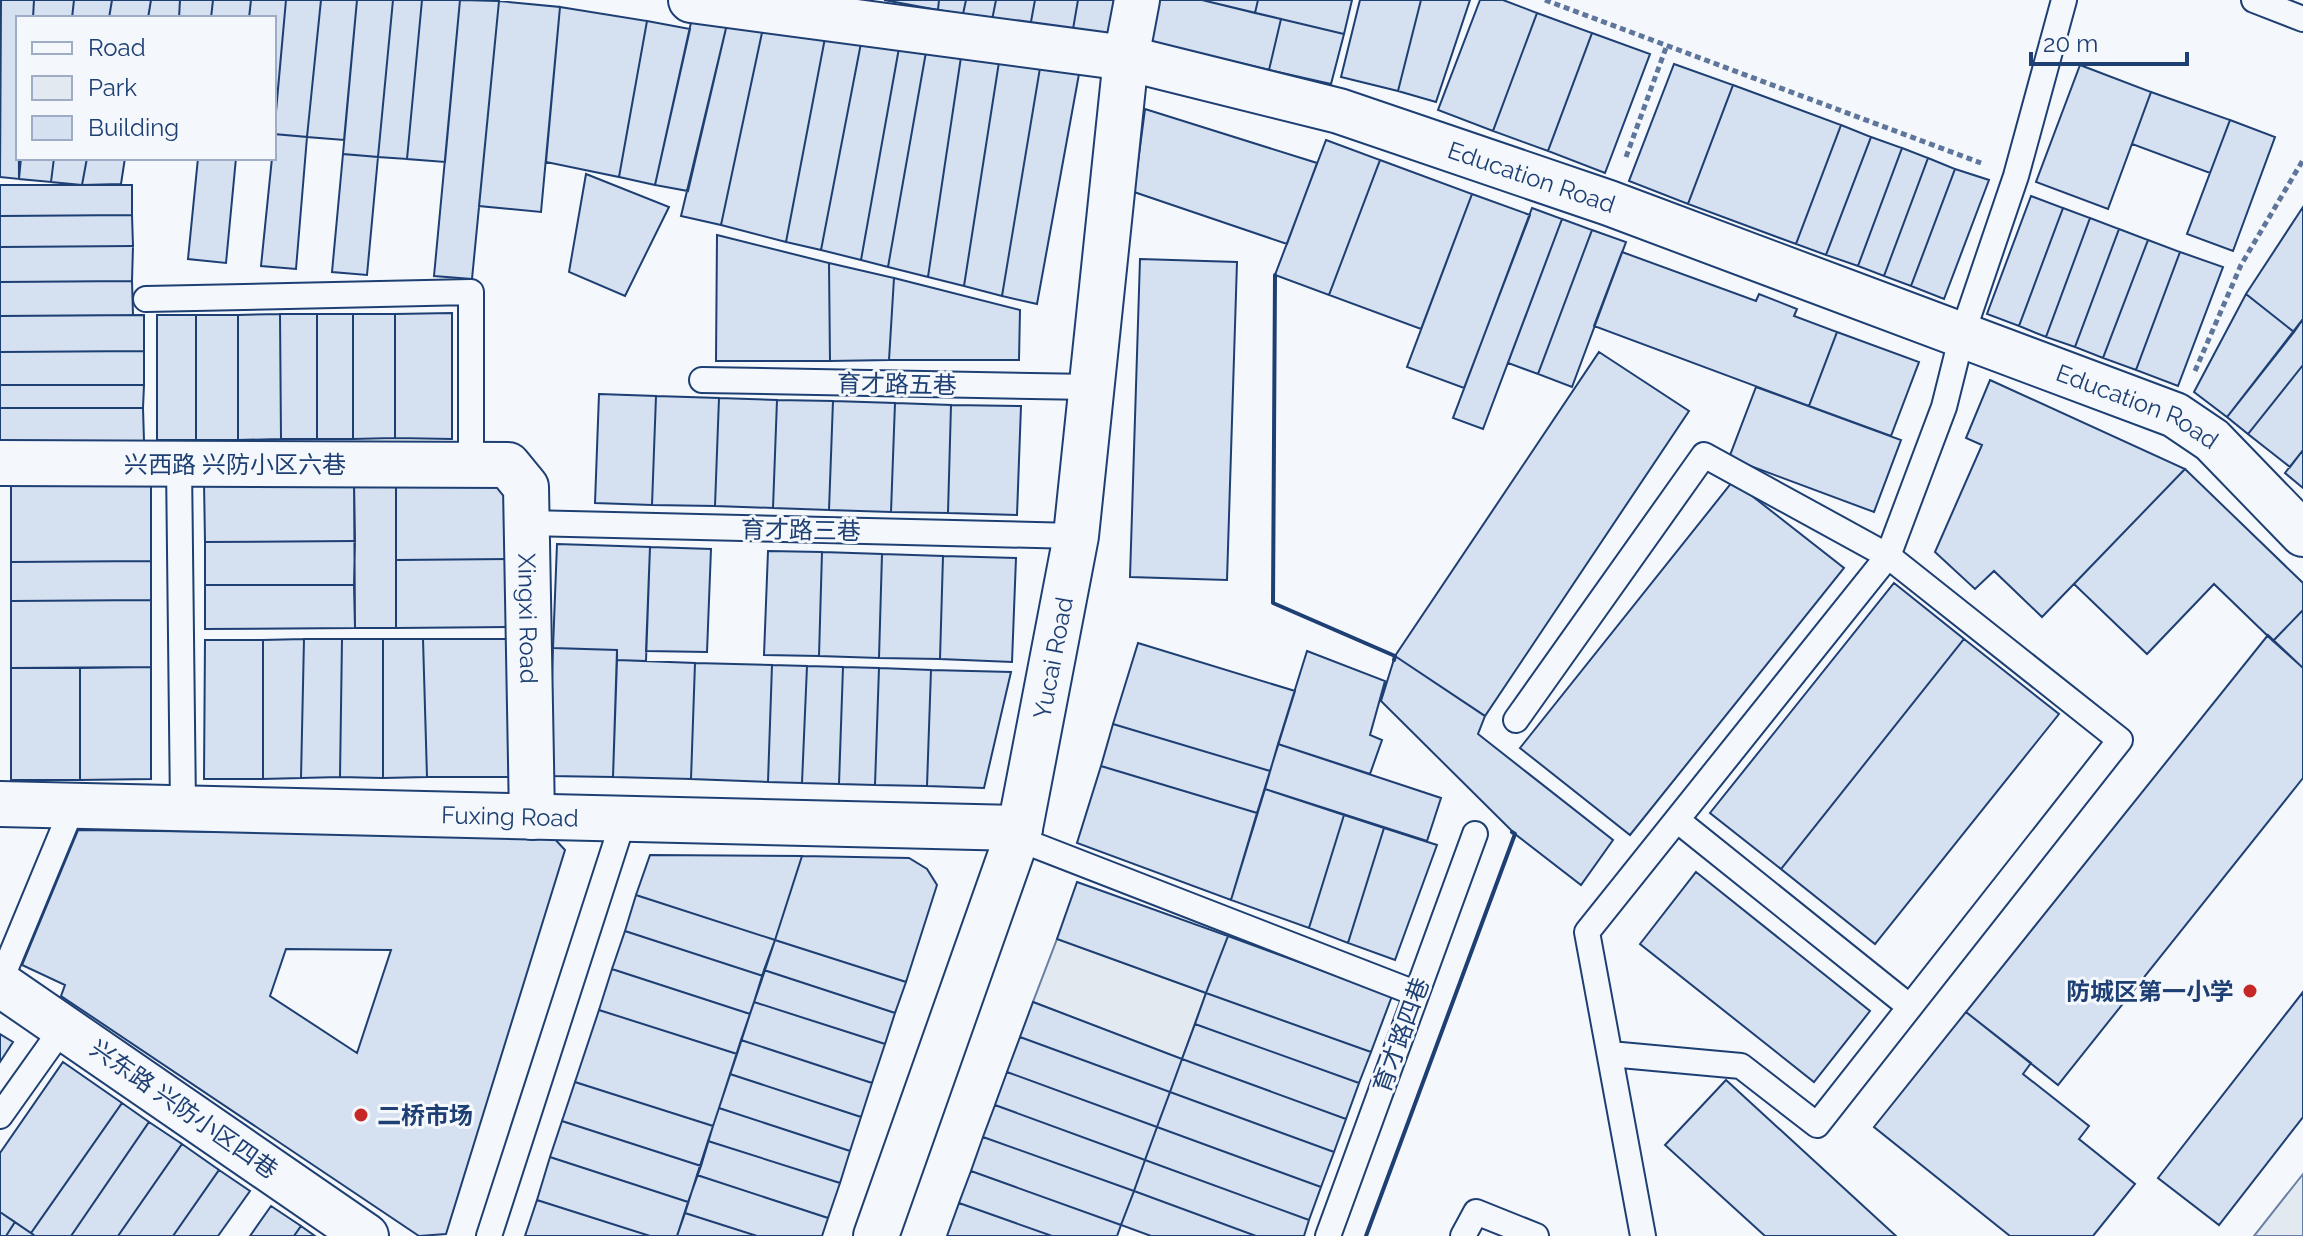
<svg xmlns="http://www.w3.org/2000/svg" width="2303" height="1236" font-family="Raleway,'Noto Sans SC',sans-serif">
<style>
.green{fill:#e3e9f0;stroke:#687fa3;stroke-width:2}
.building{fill:#d5e0f0;stroke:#1d3f73;stroke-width:2;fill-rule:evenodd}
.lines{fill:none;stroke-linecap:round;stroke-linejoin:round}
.lane-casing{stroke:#1d3f73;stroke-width:28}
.street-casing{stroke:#1d3f73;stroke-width:48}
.path{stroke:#5e769c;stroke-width:5;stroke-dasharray:6 4;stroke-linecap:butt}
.lane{stroke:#f4f7fb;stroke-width:24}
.street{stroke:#f4f7fb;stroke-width:44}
.wall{stroke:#1d3f73;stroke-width:4}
.poi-dot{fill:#c62828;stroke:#f4f7fb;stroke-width:3}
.labels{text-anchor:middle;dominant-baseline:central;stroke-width:6;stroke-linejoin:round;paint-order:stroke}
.street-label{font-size:24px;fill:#1d3f73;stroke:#f4f7fb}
.poi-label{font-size:24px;font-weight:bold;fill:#1d3f73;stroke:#f4f7fb;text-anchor:end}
</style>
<rect width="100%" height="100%" fill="#f4f7fb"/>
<!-- green -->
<path class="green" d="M1057,939L1206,993L1182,1059L1033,1002Z
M2303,1174V1236H2254Z"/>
<!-- building -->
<path class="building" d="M1,0H34L33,18H18L19,179L0,177Z
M34,0H74L72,18H33Z
M74,0H112L109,18H72Z
M112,0H151L148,18H109Z
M151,0H180L179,18H148Z
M180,0H213L211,18H179Z
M213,0H251L249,18H211Z
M251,0H286L274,133V18H249Z
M286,0H321L307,137L274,134Z
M321,0H357L344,140L307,137Z
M357,0H393L378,157L343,154Z
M393,0H422L407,159L378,157Z
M422,0H460L445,162L407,159Z
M460,0L499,1L472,279L434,276Z
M884,0H939L938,10Z
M939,0H966L963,14L938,10Z
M966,0H996L992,20L963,14Z
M996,0H1035L1030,27L992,20Z
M1035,0H1078L1072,35L1030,27Z
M1078,0H1117L1111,42L1072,35Z
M1156,0H1202L1281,19L1269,70L1147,41Z
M1202,0H1258L1255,13Z
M1258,0H1352L1344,34L1255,13Z
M1360,0H1421L1398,91L1341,77Z
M1421,0H1470L1436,102L1398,91Z
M1480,0H1503L1537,13L1493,131L1438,110Z
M499,1L560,7L541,212L479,206Z
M560,7L647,21L619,177L546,162Z
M1537,13L1592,33L1548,151L1493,131Z
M692,18L727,24L688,191L655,185Z
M1281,19L1344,34L1331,84L1269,70Z
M647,21L690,29L655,185L619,177Z
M727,24L763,28L721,225L681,216Z
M763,28L825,38L786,242L721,225Z
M1592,33L1650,54L1605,173L1548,151Z
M825,38L861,43L821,250L786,242Z
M861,43L899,48L861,260L821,250Z
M899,48L926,52L888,267L861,260Z
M926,52L961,57L928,277L888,267Z
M961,57L999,62L964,286L928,277Z
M999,62L1040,68L1002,296L964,286Z
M1674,64L1733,85L1688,204L1629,181Z
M2080,65L2151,92L2108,209L2036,182Z
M1040,68L1079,74L1037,304L1002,296Z
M1733,85L1841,125L1796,244L1688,204Z
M2151,92L2230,120L2210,173L2132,144Z
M1145,109L1317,163L1287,244L1134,192Z
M2230,120L2275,137L2233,251L2187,234Z
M1841,125L1871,137L1826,255L1796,244Z
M274,134L307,137L296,269L261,266L272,158H274Z
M1871,137L1902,148L1858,266L1826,255Z
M1326,140L1380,160L1329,295L1275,275Z
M1902,148L1928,158L1884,276L1858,266Z
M343,154L378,157L367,275L332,272Z
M21,158H54L51,182L19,179Z
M54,158H87L82,185L51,182Z
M87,158H125L121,184L82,185Z
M198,158H236L226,263L188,259Z
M1928,158L1955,169L1911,286L1884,276Z
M1380,160L1472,194L1421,329L1329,295Z
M1955,169L1989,180L1944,299L1911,286Z
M586,174L669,207L625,296L569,272Z
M0,185H132V215L0,216Z
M1472,194L1530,215L1464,388L1407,367Z
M2031,196L2063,208L2019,326L1987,314Z
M2303,207V319L2294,332L2246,294Z
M1532,208L1562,219L1483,429L1453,418Z
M2063,208L2090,218L2046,337L2019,326Z
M132,215L133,246L0,247V216Z
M2090,218L2119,229L2075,347L2046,337Z
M1562,219L1592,230L1538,374L1508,363Z
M2119,229L2148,240L2103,358L2075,347Z
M1592,230L1626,242L1572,387L1538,374Z
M717,235L829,263L830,361H716Z
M2148,240L2180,252L2136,370L2103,358Z
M133,246L132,281L0,282V247Z
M1622,252L1756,301L1759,294L1797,309L1794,316L1837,332L1809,406L1594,326Z
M2180,252L2223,267L2178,386L2136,370Z
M1140,259L1237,262L1227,580L1130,577Z
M829,263L894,278L889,360L830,361Z
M894,278L1020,310L1019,360H889Z
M132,281L133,315L0,316V282Z
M2246,294L2294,332L2227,417L2194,392Z
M452,313V439L395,438V314Z
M280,314L281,439L238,440V315Z
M280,314H317V439H281Z
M317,314H353V439H317Z
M353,314H395V438L353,439Z
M144,315V351L0,352V316Z
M157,315H196V440H157Z
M196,315H238V440H196Z
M2303,319V365L2248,434L2227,417Z
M1837,332L1919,362L1891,436L1809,406Z
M144,351V385H0V352Z
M1599,352L1689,411L1485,716L1395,656Z
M2303,365V450L2290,467L2248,434Z
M1990,380L2185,469L2042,617L1994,571L1975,589L1935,552L1982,445L1966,438Z
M0,385H144L143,408H0Z
M1756,387L1901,440L1874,512L1729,458Z
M599,394L656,396L652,505L595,503Z
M656,396L719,398L715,506L652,505Z
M719,398L777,400L773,508L715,506Z
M777,400L833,401L829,510L773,508Z
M833,401L895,403L891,512L829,510Z
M895,403L951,405L948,513L891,512Z
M951,405L1021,406L1017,515L948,513Z
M0,408H143L144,441H0Z
M2303,450V488L2285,473Z
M2185,469L2303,583V610L2273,641L2214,584L2147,654L2074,584Z
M512,480L511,559L396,560V481Z
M354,481L355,541L205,542L204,482Z
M354,481H396V628H355Z
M1733,481L1844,568L1630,835L1520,748Z
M11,483H151V561L11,562Z
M355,541L354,585H205V542Z
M557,544L650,547L646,661L617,660V650L553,648Z
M650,547L711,549L707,652L646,651Z
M768,551L822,552L819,656L764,655Z
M822,552L882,554L879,658L819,656Z
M882,554L943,556L940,659L879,658Z
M943,556L1016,558L1012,662L940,659Z
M511,559V627L396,628V560Z
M151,561V600L11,601V562Z
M1894,583L1964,639L1781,869L1710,813Z
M205,585H354L355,628L205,629Z
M151,600V667L11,668V601Z
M2303,610V668L2273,641Z
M2268,635L2303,668V778L2058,1085L1966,1012Z
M304,639H342L340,777L301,778Z
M304,639L301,778L263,779V640Z
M342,639H383V778L340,777Z
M383,639H423L427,777L383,778Z
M423,639H511V777H427Z
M1964,639L2059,714L1875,944L1781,869Z
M205,640H263V779H204Z
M1138,643L1295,691L1270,771L1113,724Z
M553,648L617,650L613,777L549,776Z
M1307,651L1385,681L1370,735L1382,740L1370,774L1278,744Z
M1395,656L1485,716L1478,734L1613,840L1581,885L1515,834L1381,701Z
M617,660L695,663L691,779L613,777Z
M695,663L772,665L768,782L691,779Z
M772,665L807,666L802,783L768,782Z
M807,666L843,667L839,784L802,783Z
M151,667V779L80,780V668Z
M843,667L879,668L875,785L839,784Z
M11,668H80V780H11Z
M879,668L931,670L927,786L875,785Z
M931,670L1011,672L984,788L927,786Z
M1113,724L1270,771L1257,813L1101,766Z
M1278,744L1441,798L1427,841L1265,789Z
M1101,766L1257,813L1231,900L1077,843Z
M1265,789L1344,815L1309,928L1231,900Z
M1344,815L1384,828L1348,943L1309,928Z
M1384,828L1437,845L1395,960L1348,943Z
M78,830L552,836L565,850L446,1234L419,1236L61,996L65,985L22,965ZM286,949L391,950L357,1053L270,996Z
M650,855L802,856L775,940L636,895Z
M802,856L909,858L927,869L937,885L906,982L775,940Z
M1696,872L1870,1011L1814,1082L1640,944Z
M1077,882L1228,936L1206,993L1057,939Z
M636,895L775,940L763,976L625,931Z
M625,931L763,976L750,1014L612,969Z
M1228,936L1392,996L1371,1052L1206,993Z
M775,940L906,982L895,1013L764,970Z
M612,969L750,1014L737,1054L599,1010Z
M764,970L895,1013L885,1044L754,1002Z
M2303,992V1117L2219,1225L2158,1178Z
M1206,993L1371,1052L1359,1083L1195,1024Z
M754,1002L885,1044L872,1083L741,1040Z
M1033,1002L1182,1059L1170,1092L1020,1037Z
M599,1010L737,1054L713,1126L575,1082Z
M1966,1012L2031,1063L2023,1074L2089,1126L2079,1139L2135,1184L2093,1236H2010L1874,1127Z
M1195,1024L1359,1083L1346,1119L1182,1059Z
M0,1034L13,1042L0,1062Z
M1020,1037L1170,1092L1157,1127L1007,1072Z
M741,1040L872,1083L861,1117L730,1074Z
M1182,1059L1346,1119L1334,1152L1170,1092Z
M63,1062L122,1103L31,1233L0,1212V1153Z
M1007,1072L1157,1127L1145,1160L995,1105Z
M730,1074L861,1117L850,1151L719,1108Z
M1726,1080L1896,1236H1765L1665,1145Z
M575,1082L713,1126L701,1166L562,1121Z
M1170,1092L1334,1152L1321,1187L1157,1127Z
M122,1103L149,1122L71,1236H35L31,1233Z
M995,1105L1145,1160L1134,1191L983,1137Z
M719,1108L850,1151L840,1183L708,1141Z
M562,1121L701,1166L688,1202L550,1157Z
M149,1122L182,1144L118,1236H71Z
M1157,1127L1321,1187L1309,1220L1145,1160Z
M983,1137L1134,1191L1121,1225L971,1171Z
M708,1141L840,1183L828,1218L697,1175Z
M182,1144L219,1170L173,1236H118Z
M550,1157L688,1202L677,1236H650L537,1200Z
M1145,1160L1309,1220L1304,1236H1256L1134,1191Z
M219,1170L250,1191L218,1236H173Z
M971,1171L1121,1225L1117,1236H1052L959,1203Z
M697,1175L828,1218L822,1236H757L685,1213Z
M1134,1191L1256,1236H1151L1121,1225Z
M537,1200L650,1236H525Z
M959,1203L1052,1236H947Z
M271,1206L301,1226L294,1236H250Z
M0,1212L15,1222L6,1236H0Z
M685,1213L757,1236H677Z
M15,1222L31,1233L35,1236H6Z
M301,1226L315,1236H294Z"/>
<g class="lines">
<defs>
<path id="lane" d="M2254,0L2303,19
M146,299L471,292V464
M702,380L1091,387
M179,464L183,808
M527,523L1076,536
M1516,720L1704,455L1888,556L2120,740L1817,1125L1741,1066L1610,1054
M1677,820L1910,1007
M1016,838L1415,993
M0,982L73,806
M0,1116L64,1026
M489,1236L624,818
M1328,1236L1475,834
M1463,1236L1476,1212L1536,1236
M1643,1236L1587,932L1888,556L1944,407L1962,335L2016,176L2064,0"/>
<g id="street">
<path id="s1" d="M691,0L1126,58L1339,111L1609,203L2175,415L2212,440L2303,534"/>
<path id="s2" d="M0,463L508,465L526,487L532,817"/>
<path id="s3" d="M0,804L1020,828"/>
<path d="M0,984L366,1236"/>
<path id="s4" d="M876,1236L1020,828L1076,536L1126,58L1137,0"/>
</g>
</defs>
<!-- lane casing -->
<use href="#lane" class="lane-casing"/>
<!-- street casing -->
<use href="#street" class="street-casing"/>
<!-- path -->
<path class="path" d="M1545,0L1981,163
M1626,157L1667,45
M2195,371L2241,265L2303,160"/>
<!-- lane -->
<use href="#lane" class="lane"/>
<!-- street -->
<use href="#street" class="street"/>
<!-- wall -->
<path class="wall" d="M1275,275L1273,603L1395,656L1394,660
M1366,1236L1515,834L1512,832"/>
</g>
<!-- markers -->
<g class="poi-dot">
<circle cx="2250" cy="991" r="8"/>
<circle cx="361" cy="1115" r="8"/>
</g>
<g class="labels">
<!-- street labels -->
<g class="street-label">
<text stroke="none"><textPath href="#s1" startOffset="862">Education Road</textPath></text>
<text transform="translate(897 384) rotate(1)">育才路五巷</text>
<text stroke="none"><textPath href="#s1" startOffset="1510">Education Road</textPath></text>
<text x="235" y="464">兴西路 兴防小区六巷</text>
<text transform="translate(801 530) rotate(1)">育才路三巷</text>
<text stroke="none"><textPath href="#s2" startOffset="668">Xingxi Road</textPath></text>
<text stroke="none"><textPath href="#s4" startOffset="606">Yucai Road</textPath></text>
<text stroke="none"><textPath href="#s3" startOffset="510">Fuxing Road</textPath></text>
<text transform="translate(1401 1035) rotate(-70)">育才路四巷</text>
<text transform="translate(184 1109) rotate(35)">兴东路 兴防小区四巷</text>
</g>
<!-- poi labels -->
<g class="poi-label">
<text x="2234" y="991">防城区第一小学</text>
<text x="377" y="1115" text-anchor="start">二桥市场</text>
</g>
</g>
<!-- legend -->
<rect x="16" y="16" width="260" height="144" fill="#f4f7fb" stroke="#9eadc5" stroke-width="2"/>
<rect x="32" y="42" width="40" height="12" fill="#f4f7fb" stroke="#9eadc5" stroke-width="2"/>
<text x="88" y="56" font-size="24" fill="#1d3f73">Road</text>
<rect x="32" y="76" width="40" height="24" fill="#e3e9f0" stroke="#9eadc5" stroke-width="2"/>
<text x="88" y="96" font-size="24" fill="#1d3f73">Park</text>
<rect x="32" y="116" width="40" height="24" fill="#d5e0f0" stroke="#9eadc5" stroke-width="2"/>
<text x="88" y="136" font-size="24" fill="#1d3f73">Building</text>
<!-- scale -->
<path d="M2031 52v12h156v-12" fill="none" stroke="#1d3f73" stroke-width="4"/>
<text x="2043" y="52" font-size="24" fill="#1d3f73" stroke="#f4f7fb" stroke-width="6" paint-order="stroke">20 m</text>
</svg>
